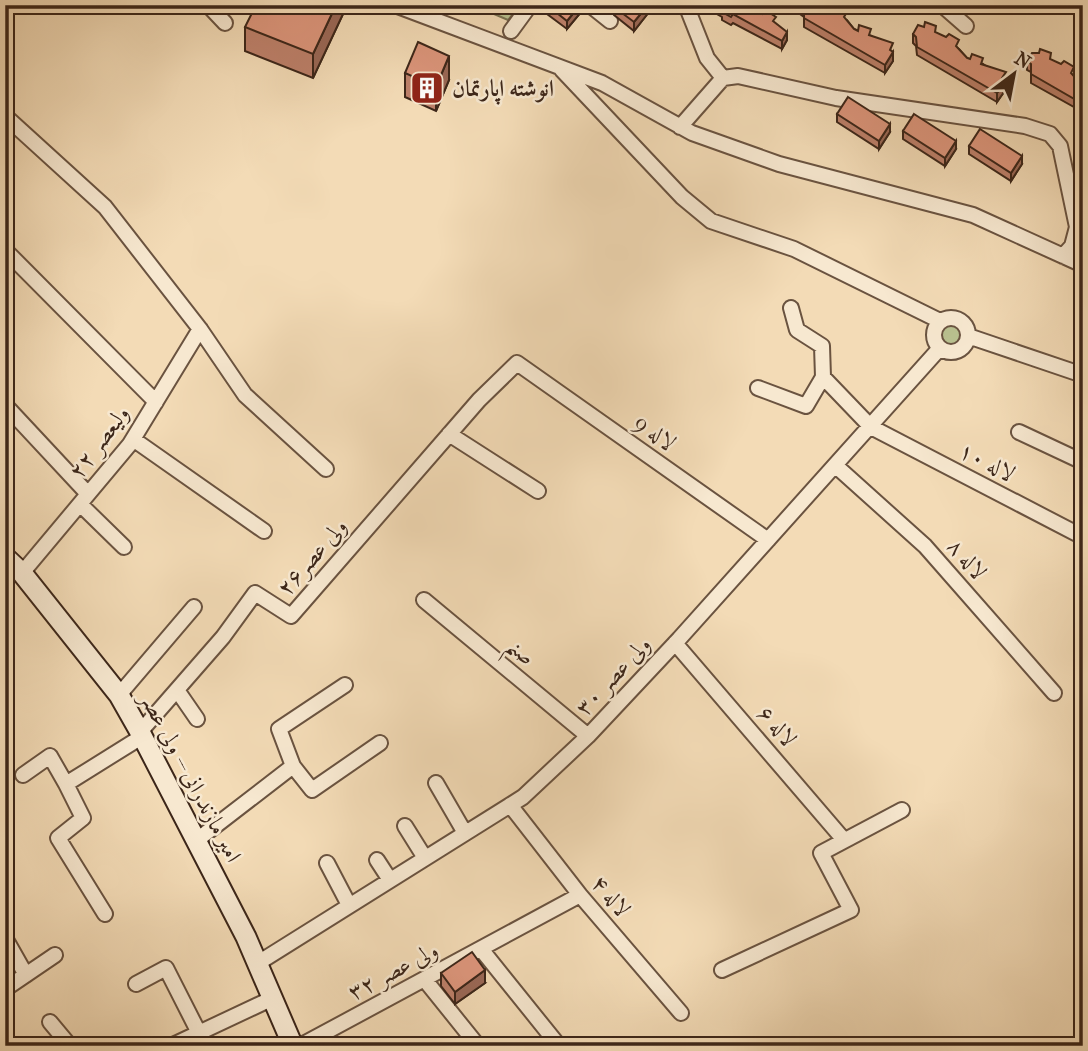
<svg xmlns="http://www.w3.org/2000/svg" width="1088" height="1051" font-family="'IM FELL French Canon',Amiri,serif">
<style>
.green{fill:#b9c190;stroke:#7a7454;stroke-width:2}
.lines{fill:none;stroke-linecap:round;stroke-linejoin:round}
.street-casing{stroke:#6a5340;stroke-width:18}
.secondary-casing{stroke:#3c2619;stroke-width:23}
.street{stroke:#f7e8d0;stroke-width:14}
.secondary{stroke:#f7e8d0;stroke-width:19}
.wall{fill:#bd806a;stroke:#3c2619;stroke-width:2}
.shaded-wall{fill:#9a6856;stroke:#3c2619;stroke-width:2}
.building{fill:#dc957b;stroke:#3c2619;stroke-width:2}
.labels{text-anchor:middle;dominant-baseline:central;stroke-width:5;stroke-linejoin:round;paint-order:stroke}
.poi-label{font-size:23px;font-weight:bold;fill:#3c2619;stroke:#f7e8d0;text-anchor:start}
.street-label{font-size:23px;fill:#3c2619;stroke:#f7e8d0}
</style>
<rect width="100%" height="100%" fill="#f3dbb6"/>
<filter id="stains"><feTurbulence type="fractalNoise" baseFrequency=".00286" numOctaves="4"/><feColorMatrix values="0 0 0 0 .2 0 0 0 0 .09 0 0 0 0 .02 0 0 0 .5 -.17"/></filter>
<radialGradient id="worn" r=".72"><stop offset=".6" stop-color="#630" stop-opacity="0"/><stop offset="1" stop-color="#630" stop-opacity=".3"/></radialGradient>
<!-- green -->
<path class="green" d="M473,5H520L508,20Z
M939 335a11 11 0 1 1 22 0a11 11 0 1 1-22 0Z"/>
<g class="lines">
<defs>
<path id="street" d="M208,5L225,23
M395,5L602,83L692,133L779,164L973,215L1083,265
M590,5L610,21
M686,5L707,58L723,78
M942,5L966,26
M511,31L530,5
M562,70L682,197L711,221L794,249L940,321
M5,116L105,207L200,329L245,395L326,469
M680,127L723,78L738,76L836,98L1025,126L1050,134L1060,146L1077,227L1072,246L1063,256
M5,250L156,402
M791,308L797,330L822,346L823,377L871,427L1083,537
M934 335a17 17 0 1 1 34 0a17 17 0 1 1-34 0Z
M968,336L1083,375
M758,388L806,406L823,377
M5,405L88,494
M1019,432L1083,462
M449,434L538,491
M133,439L264,531
M836,466L925,546L1054,693
M80,504L124,547
M22,573L130,444L200,329
M424,600L588,736
M675,643L844,840
M345,685L279,729L293,766L312,790L380,743
M177,690L197,719
M119,695L194,607
M140,732L223,637L255,593L291,616L479,400L517,363L768,540
M23,775L50,756L66,784
M436,783L465,833
M510,805L580,895L681,1013
M405,826L425,858
M197,840L293,766
M377,860L390,880
M327,863L349,905
M105,914L58,838L83,818L66,784L143,736
M5,938L26,975
M481,949L559,1046
M258,963L523,797L588,736L679,639L940,348
M722,970L851,910L821,853L902,810
M425,980L478,1046
M136,984L166,968L199,1033
M5,989L55,955
M50,1022L70,1046
M171,1046L273,998
M300,1046L580,895"/>
<path id="secondary" d="M5,557L22,573L119,695L140,732L246,937L293,1046"/>
</defs>
<!-- street casing -->
<use href="#street" class="street-casing"/>
<!-- secondary casing -->
<use href="#secondary" class="secondary-casing"/>
<!-- street -->
<use href="#street" class="street"/>
<!-- secondary -->
<use href="#secondary" class="secondary"/>
</g>
<!-- wall -->
<path class="wall" d="M343,5V14L313,78L245,51V27Z
M547,5H582V11L567,29L547,14Z
M649,5V12L634,31L614,15V7Z
M701,5H754V9L776,24L787,40L782,49L733,23L731,25L722,20V17Z
M801,5L847,20L854,29L871,36L893,52V61L885,73L804,27V17L800,14Z
M936,33L959,49L967,58L983,64L1005,81L1006,89L997,102L917,55L916,46L913,43V34Z
M1051,60L1074,76L1083,86V112L1031,83V72L1027,70V61Z
M405,73L449,80L436,111L405,97Z
M837,114L890,132L879,149L837,122Z
M903,131L956,149L945,166L903,139Z
M969,146L1022,164L1011,181L969,154Z
M441,973L485,983L455,1004L441,986Z"/>
<!-- shaded-wall -->
<path class="shaded-wall" d="M336,5H343V14L313,78V54Z
M580,5H582V11L567,29V21Z
M648,5H649V12L634,31V22Z
M787,32V40L782,49V41Z
M893,52V61L885,73V65Z
M449,56V80L436,111V87Z
M1006,81V89L997,102V93Z
M890,124V132L879,149V141Z
M956,141V149L945,166V158Z
M1022,156V164L1011,181V173Z
M485,970V983L455,1004V992Z"/>
<!-- building -->
<path class="building" d="M256,5H336L313,54L245,27Z
M547,5H580L567,21Z
M615,5H648L634,22L614,7Z
M716,5H753L752,8L762,14L765,10L776,17L773,21L787,32L782,41L733,14L731,17L722,12L723,9Z
M827,5L834,9L837,5L847,12L844,17L854,29L858,31L859,25L871,29L869,35L893,43L890,50L893,52L885,65L804,18V8L800,6Z
M925,22L936,26L935,32L946,37L949,34L959,40L956,46L967,58L970,59L972,54L983,58L981,64L1006,72L1002,78L1006,81L997,93L917,47L916,37L913,34L918,25L924,27Z
M418,42L449,56L436,87L405,73Z
M1040,49L1051,53L1050,59L1061,64L1064,61L1074,67L1071,73L1083,86V104L1031,74V64L1027,61L1032,53H1039Z
M848,97L890,124L879,141L837,114Z
M914,114L956,141L945,158L903,131Z
M980,129L1022,156L1011,173L969,146Z
M472,952L485,970L455,992L441,973Z"/>
<!-- icons -->
<defs>
<symbol id="building-square" viewBox="-11 -11 22 22"><rect x="-9" y="-9" width="18" height="18" rx="4" fill="#8f2418" stroke="#f7e8d0"/><path d="M-4-6H4V6H1V3H-1V6H-4ZM-2.5-4.3h1.7v1.8h-1.7ZM.8-4.3h1.7v1.8H.8ZM-2.5-1h1.7V.8h-1.7ZM.8-1h1.7V.8H.8Z" fill="#fff"/></symbol>
</defs>
<g fill-rule="evenodd">
<use href="#building-square" x="408" y="69" width="38" height="38"/>
</g>
<g class="labels">
<!-- poi labels -->
<g class="poi-label">
<text x="452" y="88">انوشته اپارتمان</text>
</g>
<!-- street labels -->
<g class="street-label">
<text transform="translate(655 433) rotate(35)">لاله 9</text>
<text transform="translate(99 442) rotate(-53)">ولیعصر ۲۲</text>
<text transform="translate(987 462) rotate(27)">لاله ۱۰</text>
<text transform="translate(312 557) rotate(-49)">ولی عصر۲۶</text>
<text transform="translate(967 559) rotate(49)">لاله ۸</text>
<text transform="translate(521 651) rotate(40)">صنم</text>
<text transform="translate(613 676) rotate(-47)">ولی عصر ۳۰</text>
<text transform="translate(777 726) rotate(49)">لاله ۶</text>
<text transform="translate(191 777) rotate(62)">امیر مازندرانی -- ولی عصر</text>
<text transform="translate(611 896) rotate(50)">لاله ۴</text>
<text transform="translate(393 971) rotate(-28)">ولی عصر ۳۲</text>
</g>
</g>
<!-- margin -->
<rect width="1088" height="1051" fill="none" stroke="#f3dbb6" stroke-width="28"/>
<rect x="7" y="7" width="1074" height="1037" fill="none" stroke="#3c2619" stroke-width="3.5"/>
<rect x="14" y="14" width="1060" height="1023" fill="none" stroke="#3c2619" stroke-width="2"/>
<!-- north arrow -->
<g transform="translate(1014 74) rotate(32)" stroke="#f7e8d0" stroke-width="5" paint-order="stroke">
<path d="M0-5L12 26L0 18L-12 26Z" fill="#3c2619"/>
<text y="-10" font-size="19" font-weight="bold" text-anchor="middle" fill="#3c2619">N</text>
</g>
<rect width="100%" height="100%" filter="url(#stains)"/>
<rect width="100%" height="100%" fill="url(#worn)"/>
</svg>
